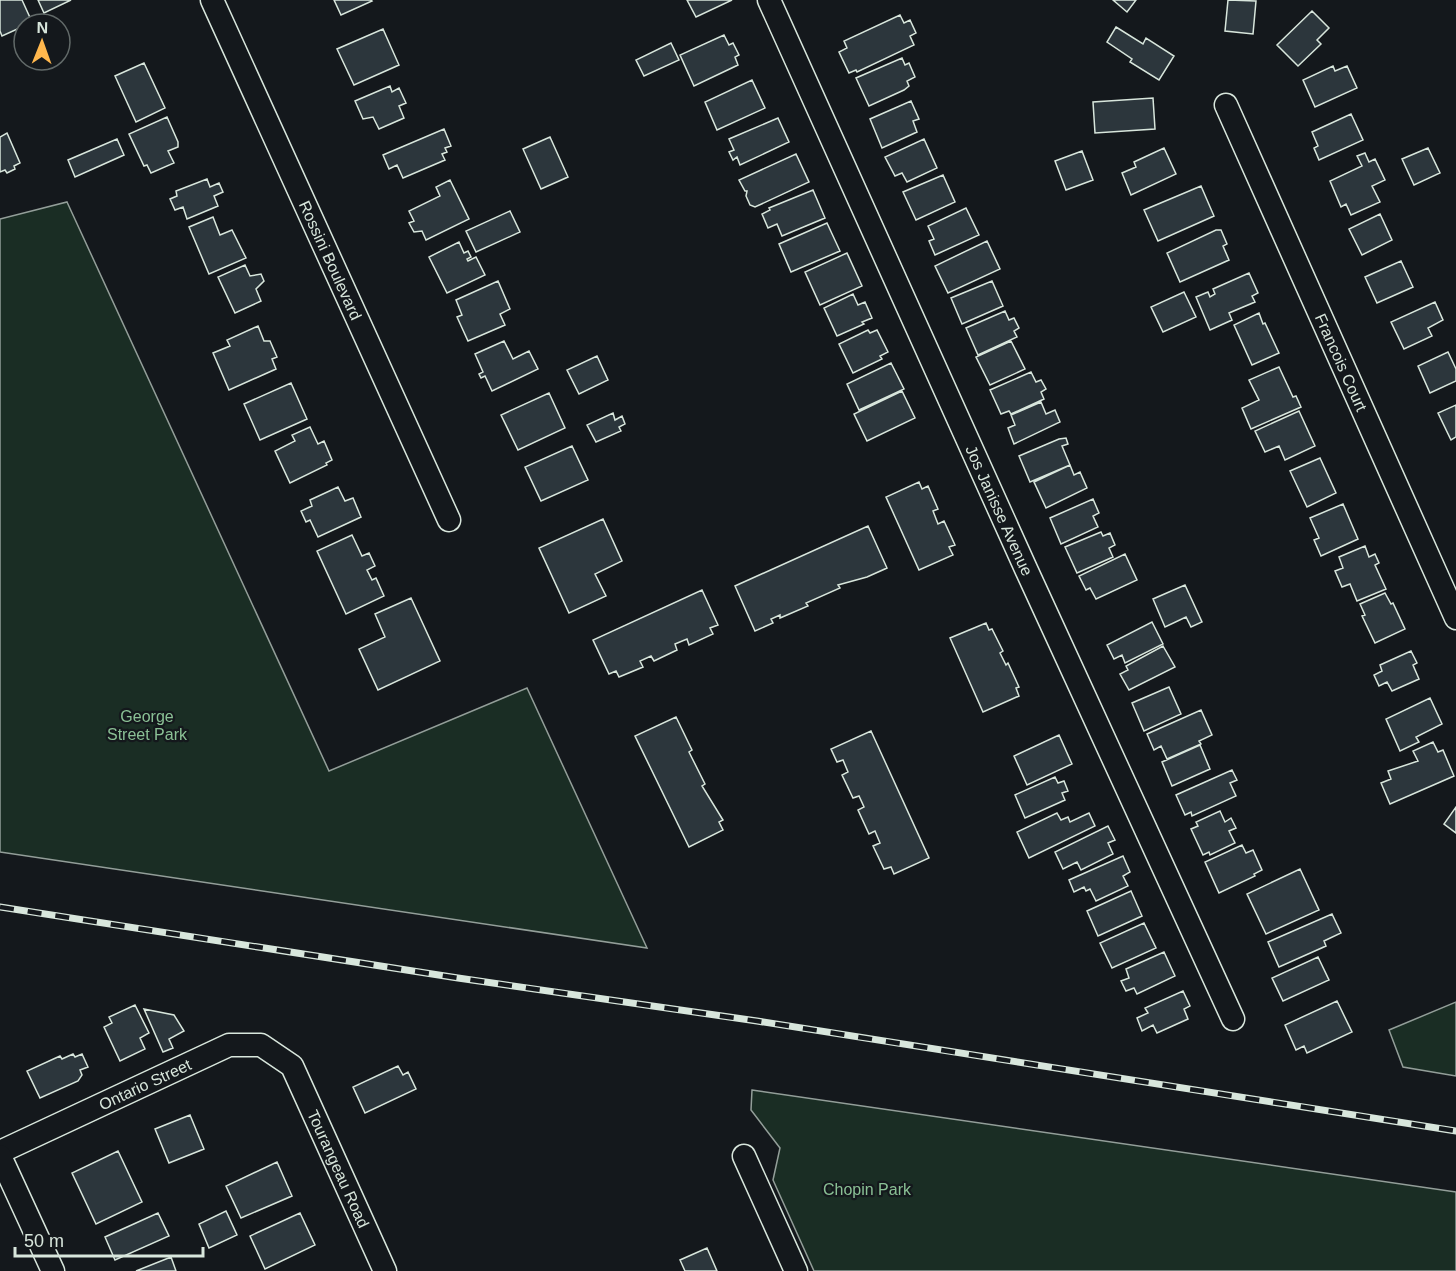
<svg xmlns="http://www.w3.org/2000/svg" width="1456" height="1271" font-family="Arial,sans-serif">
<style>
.green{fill:#1a2d24;stroke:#939e99;stroke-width:1.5}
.building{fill:#2c363c;stroke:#d8e6dc;stroke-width:1.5}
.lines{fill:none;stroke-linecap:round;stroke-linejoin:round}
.minor-casing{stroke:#d8e6dc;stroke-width:25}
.minor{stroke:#14181c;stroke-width:22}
.rail-casing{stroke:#d8e6dc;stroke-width:7}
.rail{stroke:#14181c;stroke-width:4.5;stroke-dasharray:14;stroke-linecap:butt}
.labels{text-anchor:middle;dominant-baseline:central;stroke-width:4.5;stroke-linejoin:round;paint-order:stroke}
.street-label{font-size:16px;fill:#d8e6dc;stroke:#14181c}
.park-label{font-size:16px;fill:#8ac095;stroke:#14181c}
</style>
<rect width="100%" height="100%" fill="#14181c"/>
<!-- green -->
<path class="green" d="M67,202L329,771L527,688L647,948L0,852V219Z
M1456,1002V1076L1403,1067L1389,1030Z
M752,1090L1456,1192V1271H814L773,1180L780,1148L751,1110Z"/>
<!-- building -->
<path class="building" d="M0,0H22L32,22L24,24V26L2,36L0,31Z
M38,0H71L44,13Z
M334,0H371L372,1L341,15Z
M687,0H732L696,17Z
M1113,0H1136L1127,12Z
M1228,0L1256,1L1253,34L1225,31Z
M1312,11L1329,28L1317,40L1321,44L1298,66L1277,45Z
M900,15L904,23L910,20L916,33L910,36L914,45L857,72L856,70L849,73L839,52L847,48L844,41Z
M1116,27L1143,44L1146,38L1174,56L1159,80L1130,62L1132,59L1107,42Z
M383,29L399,65L354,85L337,49Z
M724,35L729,45L733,43L739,55L735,57L738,65L694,86L680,55Z
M671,43L679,60L644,76L636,60Z
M902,58L905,65L909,63L915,77L907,81L909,86L904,90L869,106L856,78Z
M144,63L165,108L136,122L115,76Z
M1333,66L1335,71L1347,66L1357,88L1315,107L1303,80Z
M752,80L765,108L717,130L705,102Z
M390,86L392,92L399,88L406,103L399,106L404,118L379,129L373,117L363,119L355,101Z
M1153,98L1155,129L1095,133L1093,102Z
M911,101L919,119L913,121L917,132L882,148L870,119Z
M1351,114L1363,140L1319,160L1314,148L1318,146L1312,132Z
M167,117L178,142V147L168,151L174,163L151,173L147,165L144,166L129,134Z
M778,118L789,142L740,165L737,157L733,160L729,152L734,150L729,139Z
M444,129L451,146L445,148L447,152L442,154L445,160L403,178L397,165L389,169L383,155Z
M7,133L20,163L14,166L15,169L7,173L5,170L0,172V137Z
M550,137L568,177L541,189L523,149Z
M117,139L124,155L75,177L68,160Z
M924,139L937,168L907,182L902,173L895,176L885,157Z
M1164,148L1176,174L1131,195L1122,173L1136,167L1134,162Z
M1428,148L1440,173L1414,185L1402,159Z
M1082,151L1093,180L1066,190L1055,161Z
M1365,153L1369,162L1375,159L1385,180L1372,186L1380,202L1351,215L1346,204L1341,207L1330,181L1362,166L1357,156Z
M796,154L809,182L755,207L750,205L746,196L747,191H745L739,180Z
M943,175L955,202L916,220L903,192Z
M207,179L210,187L219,183L223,192L214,196L218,206L187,219L183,207L175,210L170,199L177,196L176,191Z
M450,180L469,219L426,240L422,231L414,232L409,223L414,221L409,211L440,196L436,187Z
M1201,186L1214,216L1158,241L1144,210Z
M813,190L825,218L782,236L777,224L768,228L762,214L770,210L769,208Z
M966,208L979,235L935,255L929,241L934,239L928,226Z
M510,211L520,232L476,252L466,231Z
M1380,214L1392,240L1362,255L1349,229Z
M213,217L220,235L232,230L246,258L209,274L189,227Z
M827,223L840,251L791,272L779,244Z
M1216,230H1221L1227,244L1223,246L1229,260L1180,282L1167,253Z
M987,241L1000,269L948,293L935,266Z
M459,242L464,253L468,251L471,257L467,259L468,261L476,257L485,275L447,293L429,257Z
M847,253L862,286L820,305L805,272Z
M1401,261L1413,287L1377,303L1365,277Z
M245,265L250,276L261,274L264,281L256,289L261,301L235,313L218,277Z
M1249,273L1258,293L1252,296L1255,302L1229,313L1232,320L1210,330L1196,297L1208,292L1210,297L1215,294L1213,289Z
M498,281L510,309L500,314L505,325L468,341L457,317L462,315L456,300Z
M992,281L1003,306L962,324L951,298Z
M1184,292L1196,317L1163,332L1151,307Z
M853,294L858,305L865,302L872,318L862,322L864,324L837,336L824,308Z
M1435,302L1443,320L1428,328L1432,336L1404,349L1391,322Z
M1005,311L1009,320L1014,318L1019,328L1014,331L1017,337L978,355L966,328Z
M1259,313L1263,324L1265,323L1279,353L1252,365L1234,325Z
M258,326L264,341H270L277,357L272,359L276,369L229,390L213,353L230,346L227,340Z
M868,330L870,333L877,330L888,352L880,356L882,359L853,373L839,344Z
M504,341L513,359L529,351L538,369L492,391L485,376L481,378L479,374L483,372L475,354Z
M1011,341L1025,369L990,385L976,357Z
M1448,352L1456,369V381L1430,393L1418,366Z
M597,356L608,380L579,394L567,370Z
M891,363L904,389L859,410L847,384Z
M1279,367L1293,397L1296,396L1301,407L1251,429L1242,408L1259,400L1249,380Z
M1031,372L1036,382L1041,380L1046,389L1041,392L1044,399L1011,414L1009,411L1001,414L990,390Z
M291,383L307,419L260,440L244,404Z
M902,391L915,418L867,441L854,414Z
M549,393L565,428L518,450L501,415Z
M1041,402L1046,414L1055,410L1060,422L1014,444L1008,428L1015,425L1011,415Z
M1456,405V437L1451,440L1438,413Z
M1299,411L1315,446L1285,460L1279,446L1265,452L1255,431Z
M613,413L615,420L622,416L625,424L619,427L621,431L596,442L587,425Z
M310,427L318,444L324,441L332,460L326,463L327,465L290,483L275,451L295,441L292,435Z
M1066,438L1068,444L1062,446L1070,465L1030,482L1019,456L1059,439Z
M572,446L588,480L541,501L525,467Z
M1320,458L1336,493L1307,507L1290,471Z
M1070,465L1074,475L1080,472L1087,488L1046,508L1034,482Z
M919,482L922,489L928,486L938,509L933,511L938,524L944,521L955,545L949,547L953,555L919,570L886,497Z
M338,487L345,501L353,498L361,517L318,537L310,520L306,522L301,511L312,506L310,500Z
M1093,499L1099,513L1093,516L1098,527L1061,544L1050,518Z
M1343,504L1358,539L1321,556L1314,540L1319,538L1310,518Z
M603,519L622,561L595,574L606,596L569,613L539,548Z
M868,526L887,568L867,577L838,585L840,588L806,603L808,606L780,618V615L771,619L773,623L755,631L735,586Z
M1101,532L1103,536L1110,533L1115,545L1109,548L1113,557L1077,573L1065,547Z
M352,535L362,556L369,553L375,566L367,570L372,580L376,578L384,596L346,614L317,551Z
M1365,546L1369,557L1375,554L1379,563L1375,565L1386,589L1357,601L1350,584L1342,587L1335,571L1343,568L1339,557Z
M1125,554L1137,580L1096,599L1090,588L1086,590L1079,576Z
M1185,585L1202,622L1191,627L1186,617L1165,627L1153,599Z
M702,590L718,625L710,628L713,634L689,645L687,639L675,644L677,650L654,661L651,656L640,661L643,667L619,677L616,671L609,674L593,640Z
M1385,593L1391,604L1393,603L1405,629L1375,643L1362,616L1365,615L1360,604Z
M411,598L440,661L378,690L359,649L385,637L375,614Z
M1152,622L1163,644L1125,663L1122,655L1114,659L1107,645Z
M986,623L989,630L992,629L1003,651L1000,653L1006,665L1008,663L1019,687L1016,688L1019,696L983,712L950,638Z
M1163,646L1175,667L1129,690L1120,674L1128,670L1126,666Z
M1411,651L1417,663L1413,665L1419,679L1392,691L1387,682L1379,686L1374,675L1382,671L1380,665Z
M1169,687L1181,714L1144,731L1132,703Z
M1430,698L1442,724L1416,737L1419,742L1400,751L1386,719Z
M1201,710L1212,735L1199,741L1201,744L1167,759L1161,746L1154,750L1147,734Z
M676,717L692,750L689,752L705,784L702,786L723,820L719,822L723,830L689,847L635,736Z
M871,731L929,858L894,874L891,867L884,869L873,846L880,843L875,831L869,834L858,810L864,807L859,796L853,798L842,775L848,772L843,760L837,762L831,749Z
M1059,735L1072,764L1027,785L1014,756Z
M1433,742L1438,752L1443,750L1454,776L1390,804L1381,783L1391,779L1388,771L1418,761L1413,751Z
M1200,745L1210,769L1172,786L1162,762Z
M1232,770L1237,780L1230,783L1236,796L1192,816L1191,812L1185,815L1176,795Z
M1055,777L1058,783L1064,781L1068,791L1062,793L1065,800L1025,818L1015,795Z
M1456,807V833L1444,824Z
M1220,811L1225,822L1231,818L1236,828L1229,831L1235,843L1210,855L1209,852L1203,855L1191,829L1198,826L1196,822Z
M1057,813L1061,820L1068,817L1070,822L1089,813L1095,826L1029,858L1017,832Z
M1108,826L1115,840L1108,843L1113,854L1081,870L1077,862L1063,869L1055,852Z
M1242,845L1246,853L1253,850L1262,870L1254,874L1255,876L1219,893L1205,862Z
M1123,856L1130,872L1123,876L1128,886L1096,901L1090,889L1086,891L1084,887L1074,892L1069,880Z
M1300,869L1319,910L1266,934L1247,894Z
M1131,891L1142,916L1098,936L1087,911Z
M1332,914L1341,933L1324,941L1326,946L1279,967L1268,942Z
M1144,923L1156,948L1112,968L1100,943Z
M1164,952L1175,976L1137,994L1134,988L1126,991L1121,981L1129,978L1126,969Z
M1318,957L1329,980L1283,1001L1272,978Z
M1183,991L1190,1006L1184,1009L1188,1019L1157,1033L1153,1025L1142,1031L1137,1018L1148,1013L1145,1008Z
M1337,1001L1352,1032L1307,1053L1304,1046L1296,1050L1285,1025Z
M135,1005L149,1033L140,1038L145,1049L120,1061L104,1027L112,1023L109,1017Z
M144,1009L174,1015L184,1031L169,1039L173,1048L163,1052Z
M73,1054L75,1057L82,1054L88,1067L80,1070L82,1075L78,1081L40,1098L27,1071L60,1056L62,1059Z
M398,1066L403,1075L408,1072L416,1089L365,1113L353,1087Z
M190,1115L204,1149L169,1163L155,1129Z
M118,1151L142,1202L96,1224L72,1173Z
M277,1162L292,1196L241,1218L226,1186Z
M226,1211L237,1235L209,1248L199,1224Z
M158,1213L169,1236L115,1260L105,1237Z
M300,1213L315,1245L265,1269L250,1236Z
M707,1248L717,1271H685L680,1260Z
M171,1257L176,1271H136Z"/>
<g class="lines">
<defs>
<g id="minor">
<path id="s1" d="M212,0L449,520"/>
<path id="s2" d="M769,0L1026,569L1233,1019"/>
<path id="s3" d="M1226,105L1456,618"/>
<path id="s4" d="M0,1152L229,1045H261L292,1066L385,1271"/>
<path d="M0,1156L53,1271"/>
<path d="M744,1156L796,1271"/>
</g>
</defs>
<!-- minor casing -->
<use href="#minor" class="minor-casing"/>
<!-- minor -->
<use href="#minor" class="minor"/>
<defs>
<path id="rail" d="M0,907L458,978L757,1021L1456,1131"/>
</defs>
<!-- rail casing -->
<use href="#rail" class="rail-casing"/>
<!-- rail -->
<use href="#rail" class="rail"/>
</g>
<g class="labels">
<!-- street labels -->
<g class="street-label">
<text stroke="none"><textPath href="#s1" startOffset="286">Rossini Boulevard</textPath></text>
<text stroke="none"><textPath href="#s3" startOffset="282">Francois Court</textPath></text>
<text stroke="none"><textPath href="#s2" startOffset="560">Jos Janisse Avenue</textPath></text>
<text stroke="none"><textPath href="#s4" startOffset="160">Ontario Street</textPath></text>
<text stroke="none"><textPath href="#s4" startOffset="435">Tourangeau Road</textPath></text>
</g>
<!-- park labels -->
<g class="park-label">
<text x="147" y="716">George<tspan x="147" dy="18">Street Park</tspan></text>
<text x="867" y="1189">Chopin Park</text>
</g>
</g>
<!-- north arrow -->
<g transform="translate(42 42) rotate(1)"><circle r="28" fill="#14181c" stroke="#626a69" stroke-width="1.5"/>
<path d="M0-4.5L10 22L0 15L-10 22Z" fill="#ffb74d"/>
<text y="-9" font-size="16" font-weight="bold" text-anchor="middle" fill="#d8e6dc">N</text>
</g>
<!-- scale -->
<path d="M15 1247v9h188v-9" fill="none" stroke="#d8e6dc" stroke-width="3"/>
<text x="24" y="1247" font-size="18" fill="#d8e6dc" stroke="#14181c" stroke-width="4.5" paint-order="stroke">50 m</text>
</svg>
